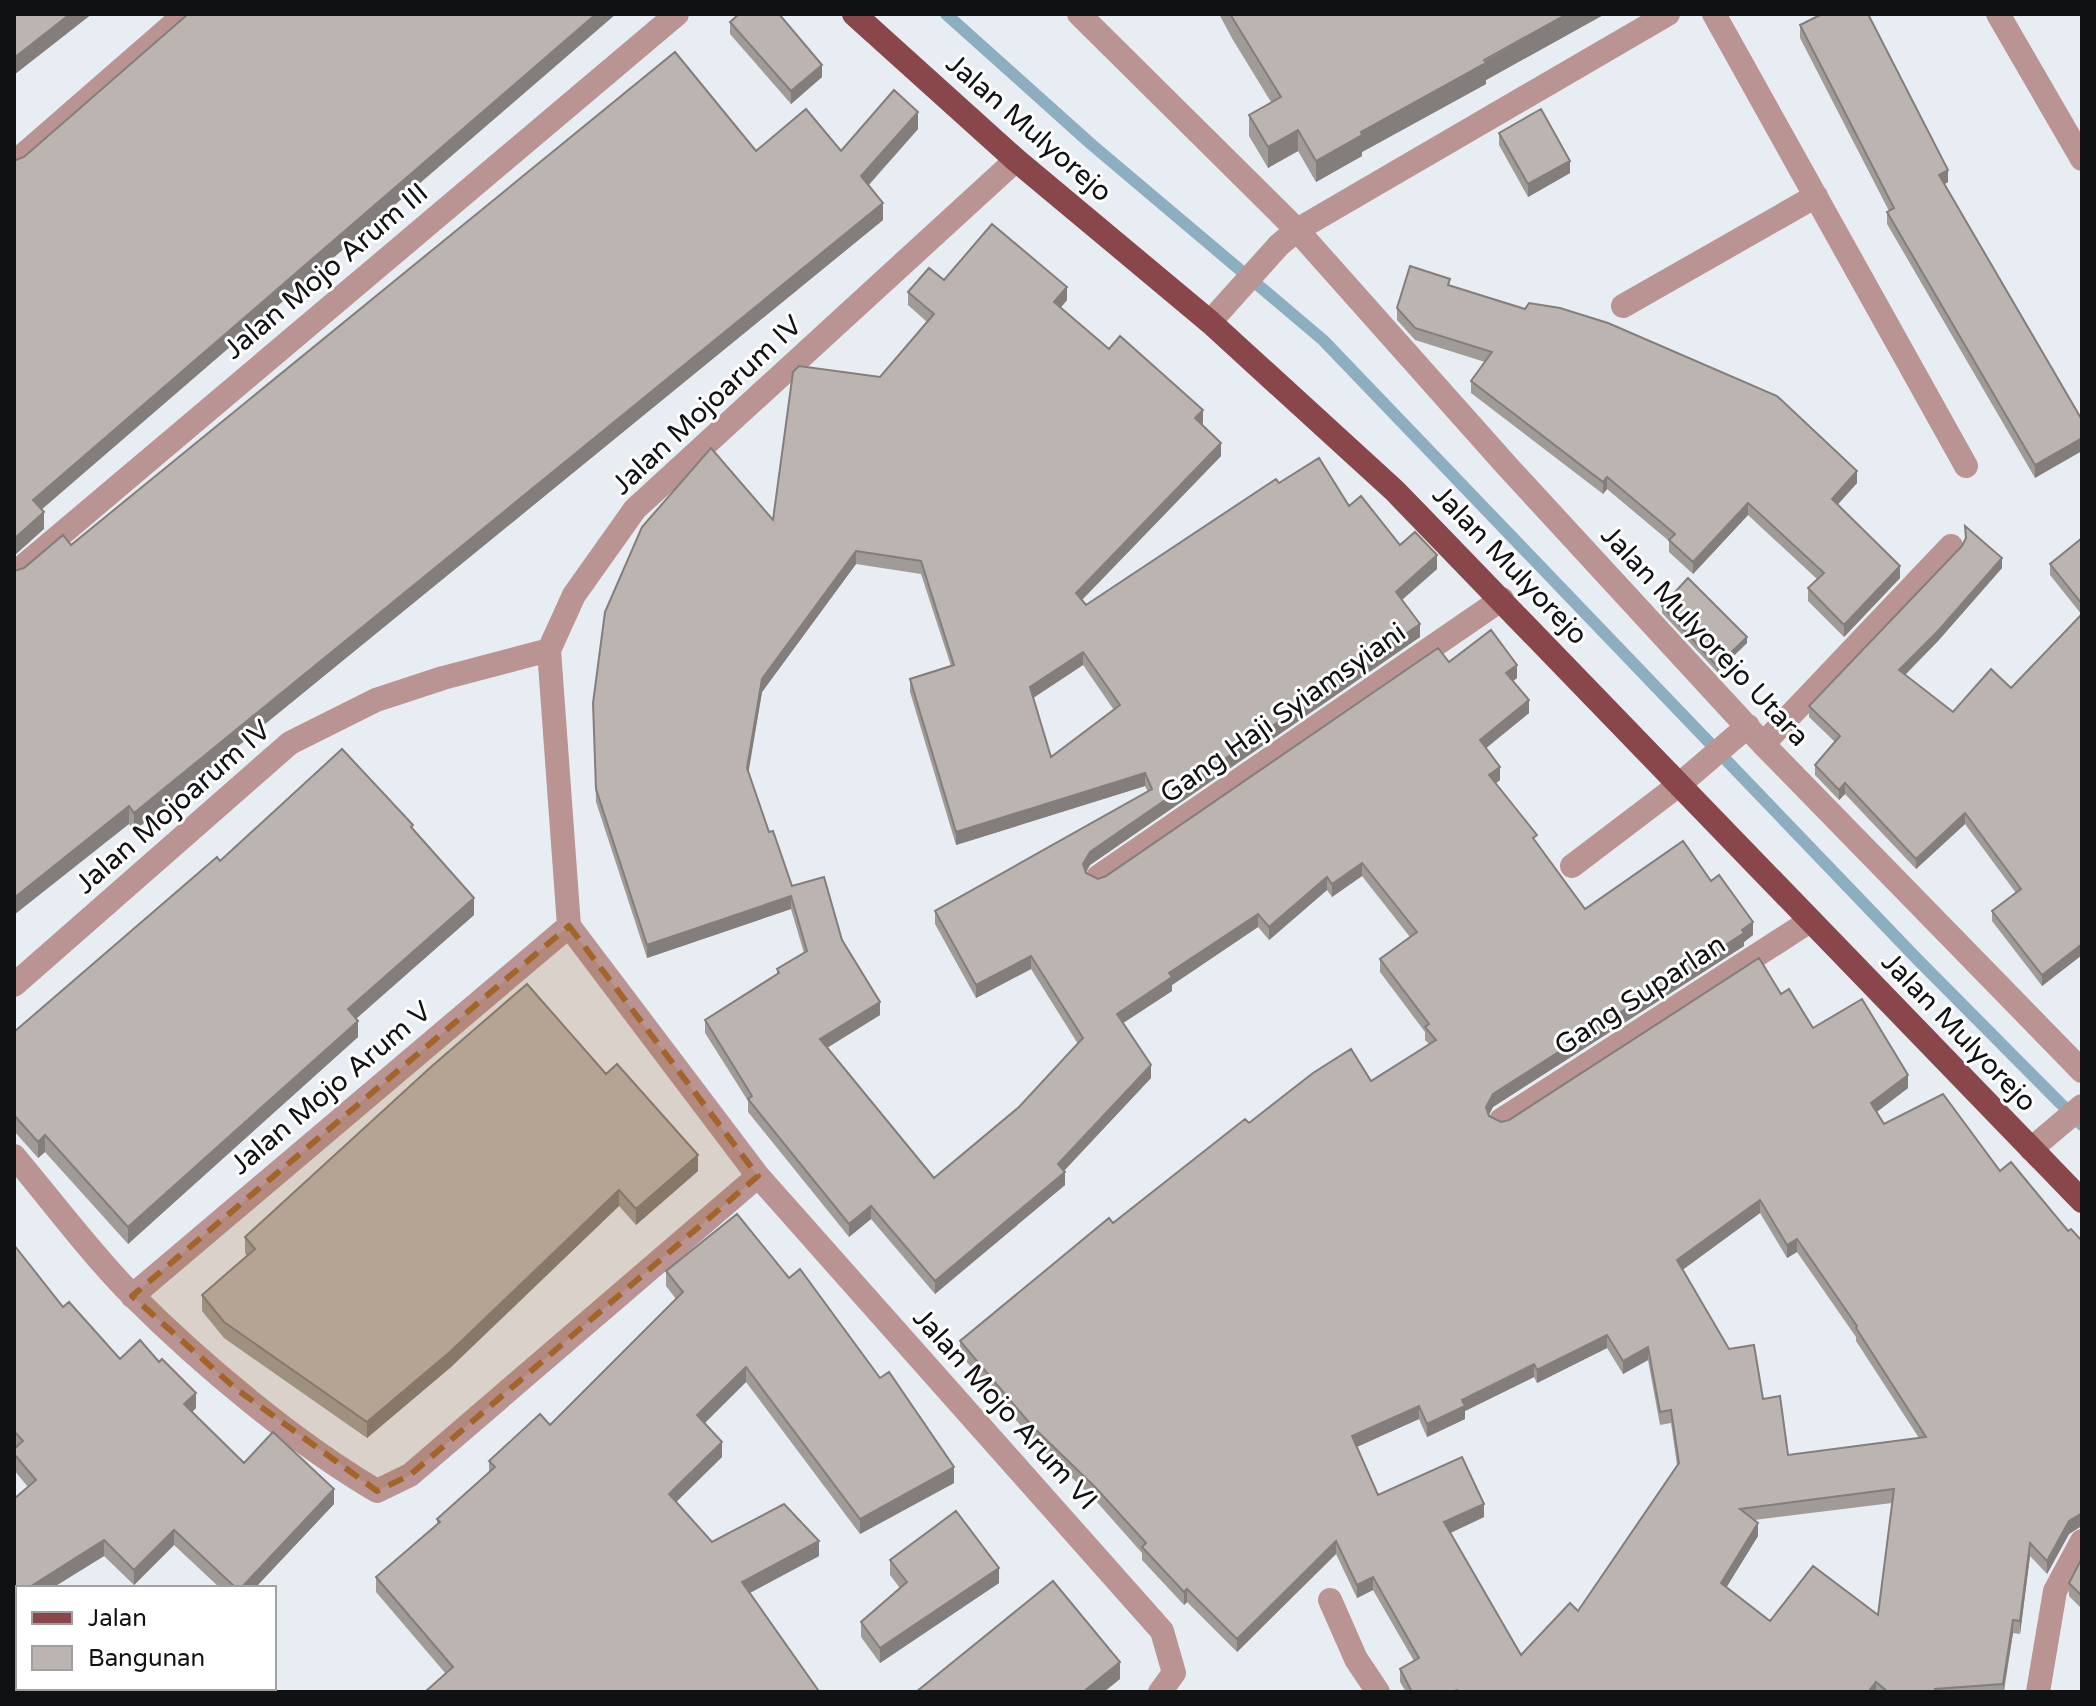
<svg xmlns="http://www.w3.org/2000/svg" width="2096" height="1706" font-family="'Varela Round',sans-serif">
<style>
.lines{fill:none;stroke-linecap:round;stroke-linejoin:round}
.stream{stroke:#8caec0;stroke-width:12}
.minor{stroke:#ba9393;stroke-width:24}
.major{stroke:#89474b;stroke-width:24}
.wall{fill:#a19b97;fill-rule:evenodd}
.shaded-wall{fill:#837e7b}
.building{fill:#bbb4b0;stroke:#837e7b;stroke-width:2;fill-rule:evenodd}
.marked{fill:#a2642a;fill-opacity:0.2;stroke:#a2642a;stroke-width:6;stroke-dasharray:16 10;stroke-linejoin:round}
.labels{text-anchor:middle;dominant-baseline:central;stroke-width:6;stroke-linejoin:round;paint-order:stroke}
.street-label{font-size:28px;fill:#101113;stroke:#fff}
</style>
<rect width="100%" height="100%" fill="#e8edf3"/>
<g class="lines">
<!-- stream -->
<path class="stream" d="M946,14L1091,144L1323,340L1919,961L2082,1125"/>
<!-- minor -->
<path class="minor" d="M1079,14L1297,230L1507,466L1763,744L2082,1071
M1714,14L1966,466
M1998,14L2082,159
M14,163L185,14
M1623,306L1816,196
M1210,322L1279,245L1297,230L1668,14
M14,574L677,14
M549,650L569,926L758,1176L1162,1631L1174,1673L1160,1692
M1763,744L1951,546
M1572,866L1680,784L1748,726
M1098,877L1502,599
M14,985L290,743L376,700L443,678L549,650L574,595L635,509L1016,160
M1501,1120L1810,921
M2031,1149L2082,1106
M14,1156C52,1201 92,1255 133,1296C202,1365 294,1442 377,1491L410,1475L758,1176
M132,1296L569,926
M1330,1600L1356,1659L1378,1692
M2038,1692L2055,1591L2082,1541"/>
<!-- major -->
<path class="major" d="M854,14L1016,160L1210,322L1395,491L2082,1201"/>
</g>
<!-- wall -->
<path class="wall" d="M1219,14H1605L1486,80V84L1362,152V156L1316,182L1298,151L1268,168L1249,136V115L1271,102L1233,40Z
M730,22L822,77L791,104L730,34Z
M1800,25L1948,182L1945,184L2082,420L2035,478L1887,224V212L1889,211L1800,38Z
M918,129L869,185L883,220L134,831L129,824L16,571L71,545L756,151H841Z
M1499,133L1570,173L1528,197L1499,145Z
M944,280L1067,300L1060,308L1109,349L1203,423L1202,424L1221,456L1082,600L1086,605L1279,483L1349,506L1400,545L1437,569L1402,600L1420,637L1090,865L1086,873L1098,879L1106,876L1449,662L1517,678L1513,681L1529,713L1486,748L1500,780L1495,784L1537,843L1585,909L1711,881L1753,935L1744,942V946L1493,1107L1489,1115L1501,1122L1509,1120L1781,994L1813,1028L1908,1088L1877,1112L1884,1124L2000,1171L2082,1241V1526L2069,1534L2047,1574L2030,1556L2020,1634L2013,1633L2004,1692H1406L1400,1682V1669L1414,1661L1373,1590L1357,1598L1336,1554L1237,1652L1187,1602L1184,1605L1142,1560V1553L1096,1501L1032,1439L960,1354V1341L1113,1223L1249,1123L1371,1081L1429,1044L1425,1040V1032L1380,972V959L1410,937L1362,876L1332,897L1327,890L1269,940L1258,927L1172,985V991L1123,1023L1151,1078L1064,1171L1065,1185L935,1294L871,1219L849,1237L748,1112V1101L705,1033V1020L777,974V969L804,953L791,909L647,958L596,802L593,703L773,520L880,377L927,322L908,305V292ZM856,564L921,574L951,666L910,679V692L956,845L1145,786L1148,792L935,911V924L976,998L1031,969L1078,1044L1019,1107L934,1178L827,1048L880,1015L842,940L792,886L769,832L748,772L762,692ZM1083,665L1114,710L1051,757L1033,698ZM1760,1213L1787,1258L1797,1252L1856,1337V1341L1919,1438L1788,1455L1763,1399L1729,1349L1682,1270ZM1607,1348L1623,1374L1648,1360L1660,1425L1671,1423L1677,1465L1578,1611L1521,1655L1450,1533L1484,1517L1378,1495L1357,1447L1419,1419L1427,1437L1465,1419V1411L1534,1377L1537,1383ZM1892,1503L1878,1615L1770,1621L1726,1588L1758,1536L1754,1520Z
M1450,286L1857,483L1838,504L1900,578L1844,637L1808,601V588L1817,579L1748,515L1693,574L1669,552V541L1607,489L1603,494L1471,393V381L1485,362L1415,340L1397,320V308Z
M1965,526L2002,568L1938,641L1905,675L1953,712L2011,688L2082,615L2050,575V564L2082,538V955L2042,986L1992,921V911L2016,893L1965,824L1916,869L1845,794L1839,800L1815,775V765L1835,742L1809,717V706L1962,546L1965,539Z
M1662,606L1747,643L1717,672L1662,613Z
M413,829L474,915L356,1018L358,1037L128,1244L45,1152L38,1158L14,1131V1032L220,861Z
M606,1074L698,1171L636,1225L619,1206L451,1367L367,1438L224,1338L202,1311V1295L247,1256L245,1253V1237Z
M14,1245L63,1307L120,1359L196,1408L191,1412L244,1463L334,1504L255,1588H220L174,1545L134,1585L104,1556L14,1612V1499L28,1487L14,1470L15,1448L14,1447Z
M666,1271L954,1483L860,1534L746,1382L704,1423L722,1457L676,1502L712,1542L819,1556L750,1593L818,1692L446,1674L376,1592V1577L437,1524V1519L489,1472V1461L550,1425L676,1299L666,1286Z
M2082,1558V1609L2069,1596V1583Z
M890,1560L999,1583L880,1663L861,1637V1622L900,1588L890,1575Z"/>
<!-- shaded-wall -->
<path class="shaded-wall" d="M70,14H92L14,75V58Z
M596,14H616L33,517V500Z
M1567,14H1605L1486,80V84L1362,152V156L1316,182V161L1361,132Z
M822,65V77L791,104V91Z
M918,112V129L861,193V176Z
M1298,130V151L1268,168V147Z
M1570,161V173L1528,197V184Z
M1948,170V182L1939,187V175Z
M883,203V220L134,831V813Z
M1067,287V300L1054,316V302Z
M1203,410V423L1195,431V418Z
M2082,438V451L2035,478V465Z
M1221,443V456L1076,606V593Z
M1857,471V483L1832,511V499Z
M1607,477V489L1603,494V482Z
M1748,503V515L1693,574V562Z
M44,512V529L14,556V539Z
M856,551V564L762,692L747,781V768L762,679Z
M1437,555V569L1396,605V592Z
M2002,558V568L1938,641L1899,681V670Z
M1900,566V578L1844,637V625Z
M1420,624V637L1090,865L1083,877V864L1090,852Z
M1747,637V643L1717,672V666Z
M1083,652V665L1030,700V687Z
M1517,665V678L1506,686V673Z
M1529,700V713L1480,753V740Z
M1500,767V780L1489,788V775Z
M1145,773V786L956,845V832Z
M1845,783V794L1839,800V790Z
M129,806V824L14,915V898Z
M1965,813V824L1916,869V859Z
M1362,863V876L1332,897V884Z
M1327,877V890L1269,940V927Z
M791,896V909L647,958V945Z
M474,898V915L348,1026V1009Z
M1258,914V927L1172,985V991L1117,1027V1014L1169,973Z
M1753,922V935L1744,942V946L1493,1107L1486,1120V1107L1493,1094Z
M2082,944V955L2042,986V975Z
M1031,956V969L976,998V985Z
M880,1002V1015L820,1052V1039Z
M358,1021V1037L128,1244V1227Z
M1151,1065V1078L1058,1177V1164Z
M1908,1075V1088L1871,1116V1103Z
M45,1135V1152L38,1158V1142Z
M698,1155V1171L636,1225V1209Z
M1065,1172V1185L935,1294V1281Z
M619,1190V1206L451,1367L367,1438V1422Z
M1760,1200V1213L1677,1274V1260Z
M871,1206V1219L849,1237V1224Z
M1797,1239V1252L1787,1258V1245Z
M1607,1335V1348L1537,1383V1370Z
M1648,1347V1360L1623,1374V1361Z
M1534,1364V1377L1465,1411V1419L1427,1437V1424L1462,1400Z
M746,1367V1382L697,1431V1415Z
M196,1393V1408L184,1420V1404Z
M1419,1406V1419L1352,1449V1436Z
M722,1442V1457L669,1509V1494Z
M954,1467V1483L860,1534V1519Z
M334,1489V1504L255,1588H241Z
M1484,1504V1517L1444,1536V1522Z
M2081,1513V1526L2069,1534L2047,1574V1561L2069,1521Z
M1758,1523V1536L1721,1596V1583Z
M174,1530V1545L134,1585V1570Z
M104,1540V1556L52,1588H28Z
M819,1541V1556L742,1597V1582Z
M1336,1541V1554L1237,1652V1639Z
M2030,1543V1556L2020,1634V1621Z
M999,1568V1583L880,1663V1648Z
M1373,1577V1590L1357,1598V1585Z
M1187,1589V1602L1184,1605V1592Z
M18,1594V1609L14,1612V1597Z
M2013,1620V1633L2003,1692V1684Z
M1120,1662V1679L1104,1692H1083Z
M1876,1682V1692H1868Z"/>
<!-- building -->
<path class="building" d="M14,14H70L14,58Z
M188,14H596L33,500L44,512L14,539V160H16L24,157Z
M739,14H779L822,65L791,91L730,22Z
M1230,14H1567L1484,60L1486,63L1361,132L1362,135L1316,161L1298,130L1268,147L1249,115L1281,97Z
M1822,14H1868L1948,170L1939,175L2082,420V438L2035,465L1887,212L1894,208L1800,25Z
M675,52L756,151L806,109L841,151L894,90L918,112L861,176L883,203L134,813L129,806L14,898V571L24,568L63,535L71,545Z
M1541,109L1570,161L1528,184L1499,133Z
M992,224L1067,287L1054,302L1109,349L1120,336L1203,410L1195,418L1221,443L1076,593L1086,605L1276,479L1279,483L1319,458L1349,506L1361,496L1400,545L1415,532L1437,555L1396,592L1420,624L1090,852L1083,864L1086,873L1098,879L1106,876L1438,648L1449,662L1491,630L1517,665L1506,673L1529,700L1480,740L1500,767L1489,775L1537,835L1533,838L1585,909L1683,841L1711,881L1719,875L1753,922L1742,930L1744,933L1493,1094L1486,1107L1489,1116L1501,1122L1509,1120L1759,958L1781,994L1789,989L1813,1028L1862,999L1908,1075L1871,1103L1884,1124L1943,1094L2000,1171L2011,1162L2068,1231L2071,1229L2082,1241V1513L2069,1521L2047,1561L2030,1543L2020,1621L2013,1620L2003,1684L1935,1689L1936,1692H1888L1876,1682L1868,1692H1459L1457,1690L1453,1692H1412L1400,1669L1419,1658L1373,1577L1357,1585L1336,1541L1237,1639L1187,1589L1184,1592L1142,1547L1146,1543L1096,1488L1032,1426L960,1341L1109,1218L1113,1223L1245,1119L1249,1123L1313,1073L1351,1049L1371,1081L1436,1040L1425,1027L1429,1024L1380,959L1417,932L1362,863L1332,884L1327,877L1269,927L1258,914L1169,973L1172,977L1117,1014L1151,1065L1058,1164L1065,1172L935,1281L871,1206L849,1224L748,1099L752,1096L705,1020L779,973L777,969L807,951L791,896L647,945L596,789L593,703L605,612L642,527L711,448L773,520L793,372L799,366L880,377L934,314L908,292L929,268L944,280ZM856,551L921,561L954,665L910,679L956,832L1145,773L1152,789L935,911L976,985L1031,956L1083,1038L1019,1107L934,1178L820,1039L880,1002L842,940L824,877L792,886L773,831L769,832L747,768L762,679ZM1083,652L1120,705L1051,757L1030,687ZM1760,1200L1787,1245L1797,1239L1857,1326L1856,1328L1926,1437L1788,1455L1780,1396L1763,1399L1754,1345L1729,1349L1677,1260ZM1607,1335L1623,1361L1648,1347L1660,1412L1671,1410L1679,1463L1578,1611L1570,1603L1521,1655L1444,1522L1484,1504L1462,1457L1378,1495L1352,1436L1419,1406L1427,1424L1465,1406L1462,1400L1534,1364L1537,1370ZM1894,1489L1878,1615L1813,1566L1770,1621L1721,1583L1758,1523L1740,1509Z
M1410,266L1450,279L1448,285L1525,309L1529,303L1560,308L1608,323L1777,396L1857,471L1832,499L1900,566L1844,625L1808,588L1824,573L1748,503L1693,562L1669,540L1675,534L1607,477L1603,482L1471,381L1492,352L1415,328L1397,308Z
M1965,526L2002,558L1938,631L1899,670L1953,712L1991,669L2011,688L2082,614V944L2042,975L1992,911L2021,889L1965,813L1916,859L1845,783L1839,790L1815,765L1840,736L1809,706L1962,546L1966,538Z
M2082,538V604L2050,564Z
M1688,578L1747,637L1717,666L1662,606Z
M342,749L413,825L411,827L474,898L348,1009L358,1021L128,1227L45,1135L38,1142L14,1115V1032L217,857L220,861Z
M527,984L606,1074L617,1064L698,1155L636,1209L619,1190L451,1351L367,1422L224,1322L202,1295L255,1249L245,1237L432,1066Z
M737,1214L789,1278L800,1269L880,1378L889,1372L954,1467L860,1519L746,1367L697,1415L722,1442L669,1494L712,1542L784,1504L819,1541L742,1582L818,1690L815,1692H425L453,1667L376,1577L440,1522L437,1519L495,1467L489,1461L540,1414L550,1425L683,1292L666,1271Z
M14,1245L63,1307L69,1302L120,1359L140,1340L159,1362L162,1359L196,1393L184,1404L244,1463L273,1432L334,1489L241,1588H236L174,1530L134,1570L104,1540L28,1588H18V1594L14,1597V1499L36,1480L14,1454V1449L23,1441L14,1431Z
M956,1511L999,1568L880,1648L861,1622L907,1582L890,1560Z
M2082,1558V1596L2069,1583Z
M1053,1581L1120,1662L1083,1692H916Z
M14,1665L18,1672V1688H27L30,1692H14Z
M42,1688H127L129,1692H35Z"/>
<!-- marked area -->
<path class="marked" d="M569,926L758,1176L410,1475L377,1491L235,1388L132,1296Z"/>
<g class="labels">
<!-- street labels -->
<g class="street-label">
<text transform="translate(1029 128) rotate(41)">Jalan Mulyorejo</text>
<text transform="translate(326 271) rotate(-40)">Jalan Mojo Arum III</text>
<text transform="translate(707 405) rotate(-43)">Jalan Mojoarum IV</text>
<text transform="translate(1510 565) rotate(46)">Jalan Mulyorejo</text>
<text transform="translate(1705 636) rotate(47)">Jalan Mulyorejo Utara</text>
<text transform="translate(1283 713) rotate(-35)">Gang Haji Syiamsyiani</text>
<text transform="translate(173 807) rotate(-41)">Jalan Mojoarum IV</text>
<text transform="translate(1640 995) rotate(-33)">Gang Suparlan</text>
<text transform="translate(1959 1032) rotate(46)">Jalan Mulyorejo</text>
<text transform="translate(331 1088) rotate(-40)">Jalan Mojo Arum V</text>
<text transform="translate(1005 1409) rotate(48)">Jalan Mojo Arum VI</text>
</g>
</g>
<!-- border -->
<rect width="2096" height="1706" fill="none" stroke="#101113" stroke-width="32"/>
<!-- legend -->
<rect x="16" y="1586" width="260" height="104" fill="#ffffff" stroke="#9fa0a1" stroke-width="2"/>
<rect x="32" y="1612" width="40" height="12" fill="#89474b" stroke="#9fa0a1" stroke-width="2"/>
<text x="88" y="1626" font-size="24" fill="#101113">Jalan</text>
<rect x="32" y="1646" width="40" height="24" fill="#bbb4b0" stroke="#9fa0a1" stroke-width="2"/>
<text x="88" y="1666" font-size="24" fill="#101113">Bangunan</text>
</svg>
